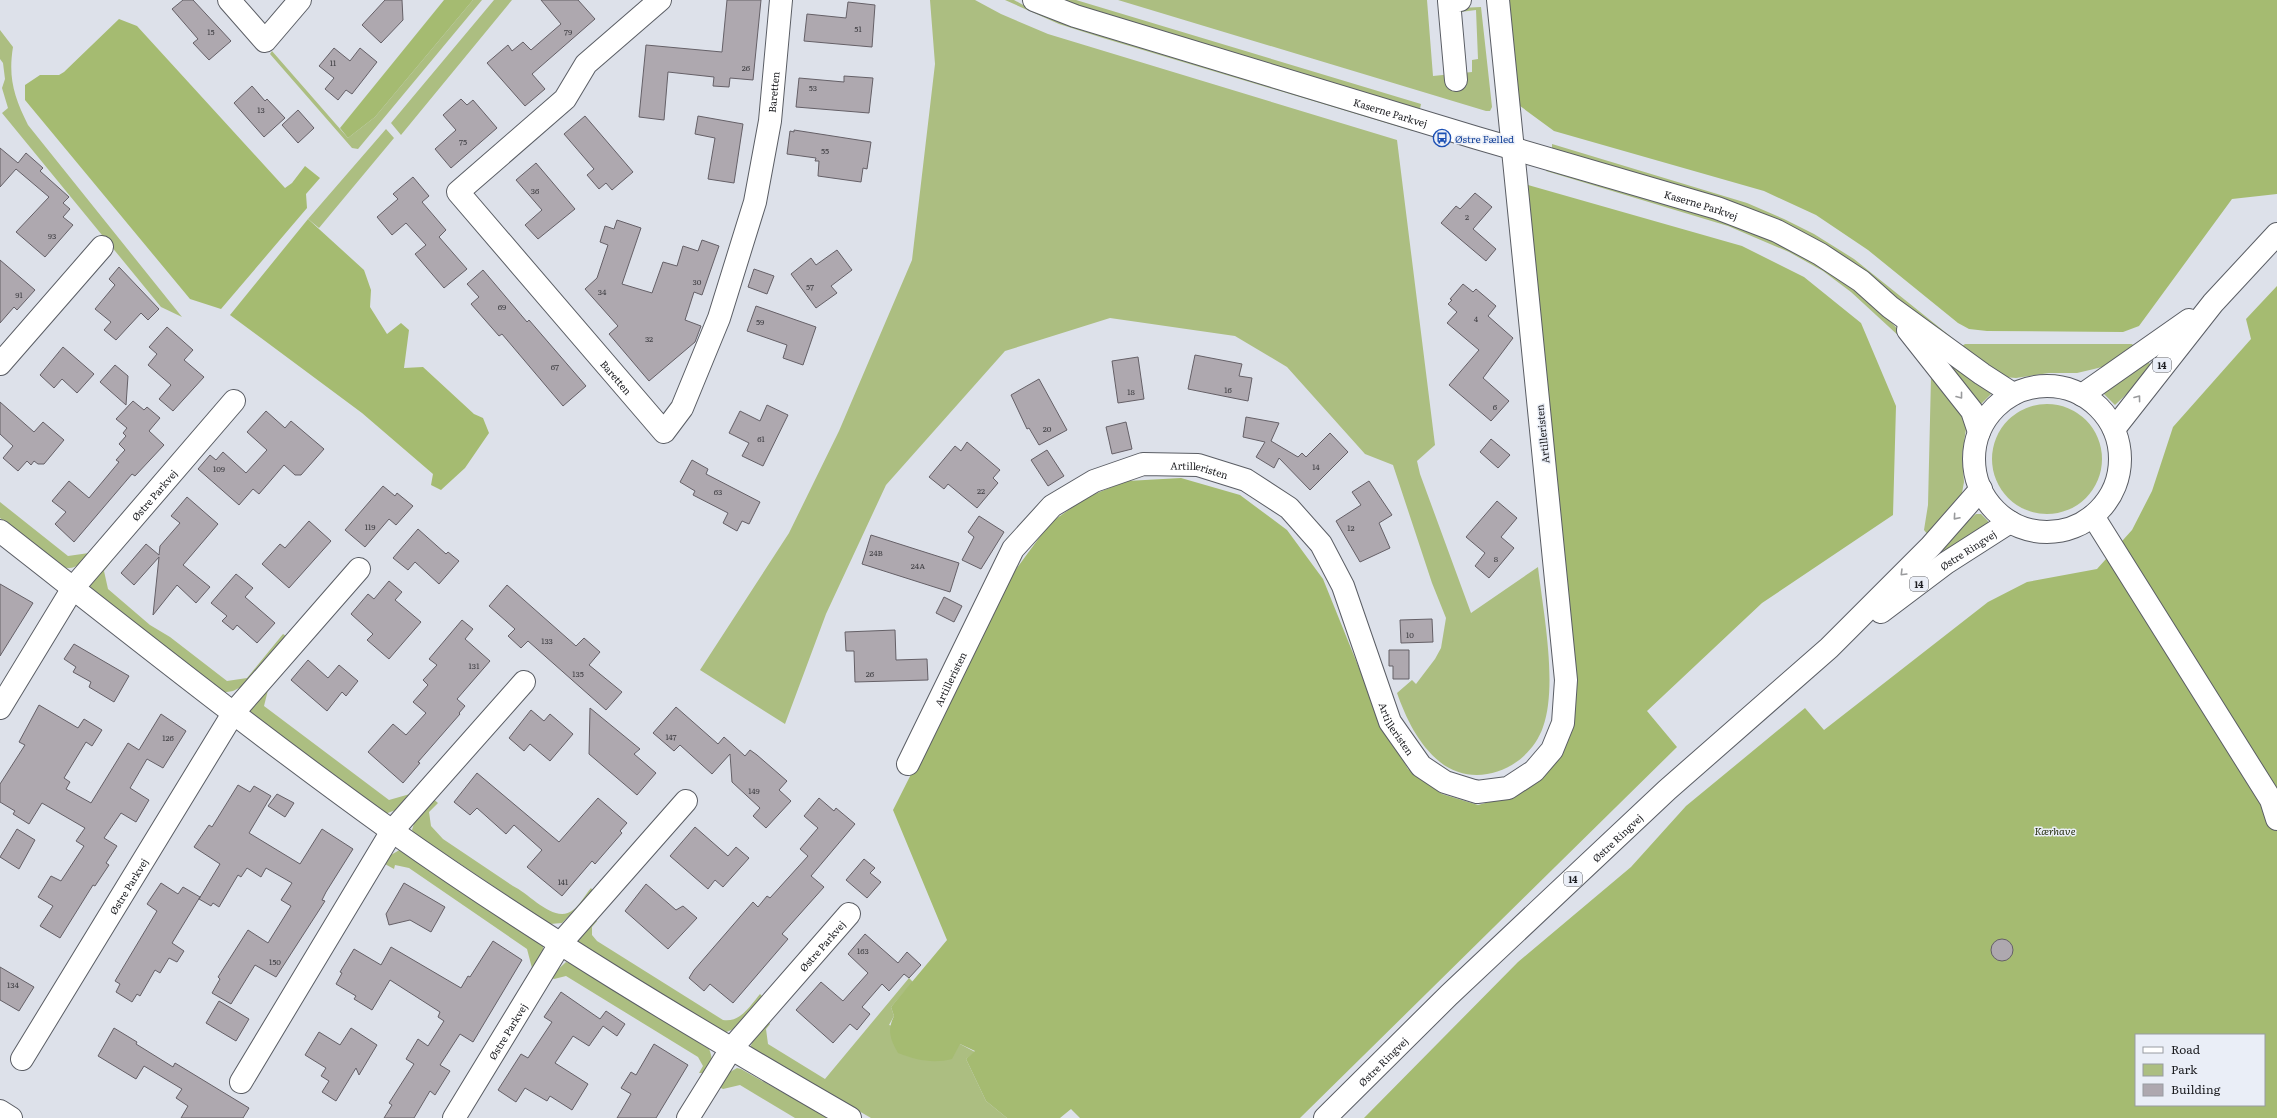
<svg xmlns="http://www.w3.org/2000/svg" width="2277" height="1118" font-family="Literata,serif">
<style>
.green{fill:#acbe81}
.forest{fill:#a5bb71;fill-rule:evenodd}
.building{fill:#aea8af;stroke:#656067}
.lines{fill:none;stroke-linecap:round;stroke-linejoin:round}
.minor-casing{stroke:#5a5d64;stroke-width:24}
.major-casing{stroke:#5a5d64;stroke-width:24}
.minor{stroke:#fff;stroke-width:22}
.major{stroke:#fff;stroke-width:22}
.oneway{stroke:#999a9c}
.labels{text-anchor:middle;dominant-baseline:central;stroke-width:3;stroke-linejoin:round;paint-order:stroke}
.number-label{font-size:8px;fill:#414045}
.shield{fill:#eaeef7;stroke:#5a5c62;stroke-width:1}
.shield-label{font-size:9px;font-weight:bold;fill:#1d1e22}
.street-label{font-size:10px;fill:#1d1e22;stroke:#eaeef7}
.transit-label{font-size:10px;fill:#164399;stroke:#eaeef7;text-anchor:start}
.park-label{font-size:10px;font-style:italic;fill:#283111;stroke:#eaeef7}
</style>
<rect width="100%" height="100%" fill="#dde1ea"/>
<!-- green -->
<path class="green" d="M473,0H482L358,149L352,148L270,54L272,51L348,138L375,117Z
M494,0H512L401,135L391,123Z
M930,0H975L1001,14L1048,34L1397,140L1435,445L1417,461L1420,474L1471,613L1538,567C1543,611 1558,685 1543,727C1529,768 1476,791 1440,762C1418,744 1406,718 1397,693L1412,680L1416,684L1435,659L1441,648L1446,618L1432,583L1393,465L1365,454L1287,367L1235,336L1110,318L1005,351L886,485L826,614L785,724L700,670L789,533L839,431L912,260L935,64Z
M1005,0H1014L1025,6L1413,127V131L1103,38L1059,24Z
M1061,0H1076L1421,104L1420,109Z
M1118,0H1427L1433,76L1472,72V60L1478,59L1476,10L1460,12V8L1481,7L1492,107L1490,111H1486Z
M0,30L13,47C8,78 14,97 28,125L182,317L161,307L2,113L8,108L2,88L5,79L3,63L0,59Z
M386,129L394,138L319,228L308,219Z
M1552,144L1747,203L1784,219L1814,234L1854,259L1955,340L1952,343L1852,263L1616,168L1552,148Z
M1547,166L1727,222L1792,248L1854,288L1880,310L1903,335L1901,338L1851,292L1823,271L1789,252L1728,226L1546,171Z
M1965,344H2132L2135,347L2106,366L2094,369L2077,373H2049L2016,378L2004,377L1959,348Z
M1950,358L1992,393L1979,406L1943,365Z
M2146,360L2154,368L2115,405L2103,393Z
M1931,377L1960,405L1966,429L1962,456L1964,482L1962,493L1956,507L1929,536L1924,530L1928,505Z
M1992 459a55 55 0 1 1 110 0a55 55 0 1 1-110 0Z
M0,502L68,556L89,553C81,563 76,571 62,567L0,518Z
M1976,514H1981L1988,521V524L1944,553L1938,546Z
M113,559L104,571L108,589L150,625L170,637L227,681L247,678L283,634L286,636L241,687L233,691L221,693L90,587L92,576Z
M264,686L268,690L264,706L389,800L410,794L428,774L430,776L401,808L385,814L248,713Z
M432,798L438,803L429,812L431,826L443,839L513,886C530,894 555,925 573,910C580,905 585,895 591,888L593,891L562,923L550,924L414,833L412,830L416,817Z
M401,849L543,946V959L525,980L532,968L527,949L409,868L395,865L394,869L385,864L391,855Z
M593,916L597,921L592,927V935L597,941L723,1020C740,1023 750,1006 760,994L763,997C752,1009 739,1032 721,1033L578,942L582,929Z
M566,962L572,964L709,1049C714,1060 711,1065 704,1073H699L703,1066L698,1057L566,976L554,979L550,977Z
M909,978L913,982L891,1007L894,1016L889,1025L960,1044L975,1052L966,1059L986,1101L1007,1118H871L750,1048L755,1035L767,1020L770,1024L766,1029L768,1044L825,1079Z
M737,1068L741,1069L828,1118H795L740,1085L723,1089L719,1087L730,1072Z"/>
<!-- forest -->
<path class="forest" d="M444,0H473L375,117L348,138L340,128Z
M1506,0H2277V194L2232,199L2139,326L2123,332L1987,331L1969,329L1958,323L1868,250L1816,215L1764,191L1554,131L1516,103Z
M119,19L137,26L285,188L292,183L305,166L320,178L306,194L307,208L221,309L190,299L25,100V85L40,75H59L64,72Z
M1528,185L1742,246L1804,277L1861,323L1896,406L1893,515L1762,603L1647,711L1677,747L1300,1118H1080L1071,1109L1060,1118H1007L986,1101L966,1059L975,1051L960,1044L952,1059C933,1064 916,1060 898,1053C890,1039 887,1030 894,1016L891,1007L947,940L893,810L1011,576L1050,523L1087,497L1127,481L1181,478L1240,495L1287,530L1323,579L1378,715L1408,769L1442,794L1478,805L1519,794L1553,766L1572,721L1575,670Z
M308,219L364,270L371,290L370,307L387,334L401,323L409,330L404,368L423,367L474,414L483,418L489,433L465,468L441,490L431,485L433,474L362,413L230,315Z
M2277,286V1118H1364L1518,962L1631,867L1686,806L1805,708L1824,730L1988,602L2027,582L2097,569L2132,530L2152,491L2173,427L2251,339L2246,319ZM2136,1035H2264V1105H2136Z"/>
<!-- building -->
<path class="building" d="M183,0H193L231,41L209,60L193,43L198,39L172,9Z
M385,0H402L403,20L381,43L362,25Z
M541,0H578L595,19L532,74L545,89L525,106L487,63L508,45L512,51L523,42L531,50L561,24Z
M727,0H761L753,80L730,78L729,87L713,86L714,77L668,72L664,120L639,117L646,45L722,52Z
M848,2L875,5L872,47L804,41L807,14L846,18Z
M334,48L350,61L360,48L377,62L352,94L346,90L338,100L325,89L334,78L319,66Z
M844,76L873,78L869,113L796,107L799,78L844,82Z
M252,86L265,101L267,99L285,118L264,137L234,103Z
M461,99L467,105L473,100L497,128L451,168L435,149L456,130L443,115Z
M298,110L314,128L298,143L282,125Z
M585,116L633,172L612,190L606,183L599,189L587,175L594,169L564,134Z
M698,116L743,124L734,183L708,179L715,138L695,134Z
M794,130L871,142L867,169L863,168L861,182L818,176L819,161H815L816,158L787,154L790,131L794,132Z
M0,148L18,163L26,153L43,168L40,171L69,197L63,203L70,209L63,217L73,225L45,257L16,232L49,197L16,169L0,187Z
M536,163L575,209L538,239L525,225L542,210L516,180Z
M413,177L429,196L422,202L446,230L439,237L467,269L444,288L415,254L426,245L406,223L392,235L377,217L398,199L393,194Z
M1475,193L1492,207L1473,229L1496,249L1486,261L1441,223L1456,206L1460,209Z
M617,220L641,228L622,284L652,293L663,262L677,266L683,246L698,251L702,240L719,246L702,295L694,292L685,320L701,326L695,342L649,381L609,334L618,326L585,289L597,278L608,245L600,242L605,226L614,229Z
M837,250L852,270L831,286L837,293L816,308L791,274L811,258L816,265Z
M0,260L35,290L17,310L14,307L0,323Z
M119,267L159,309L148,320L141,313L116,340L104,330L111,322L95,309L115,285L109,279Z
M754,269L774,276L767,294L748,287Z
M483,270L527,322L529,320L586,386L563,406L502,334L499,336L471,304L479,297L467,284Z
M1463,284L1473,292L1476,289L1496,306L1488,316L1513,338L1483,378L1509,401L1491,421L1449,385L1479,350L1447,323L1457,312L1448,304L1452,300L1450,299Z
M756,306L816,327L803,365L783,358L787,345L747,331Z
M167,327L193,350L184,360L204,377L173,411L159,399L171,385L148,365L157,354L149,347Z
M63,347L94,374L77,393L62,379L54,388L40,375Z
M1195,355L1242,364L1239,376L1252,378L1248,401L1188,389Z
M1138,357L1144,399L1118,403L1112,361Z
M115,365L128,376L126,405L100,382Z
M1039,379L1067,430L1039,445L1029,428L1027,429L1011,395Z
M133,401L144,410L147,407L160,418L149,431L164,445L135,476L132,474L74,542L55,524L66,512L52,501L69,481L89,498L119,462L116,460L125,450L119,444L126,436L123,433L127,428L116,419Z
M0,402L34,432L43,422L64,440L44,464H38L34,461L31,465L27,461L18,471L3,458L13,446L0,434Z
M767,405L788,415L763,466L742,456L749,443L729,433L740,411L760,421Z
M266,411L285,428L291,421L324,449L301,475H295L284,465L259,494L253,489L239,505L198,469L210,455L216,460L223,452L246,473L267,450L247,432Z
M1246,417L1279,423L1271,441L1298,457L1302,453L1306,457L1330,433L1348,452L1310,490L1279,458L1274,468L1256,457L1265,442L1243,437Z
M1126,422L1132,449L1112,454L1106,427Z
M1491,439L1510,455L1498,468L1480,452Z
M967,442L1000,470L993,478L998,483L977,508L948,484L944,489L929,477L955,446L961,451Z
M1047,450L1064,476L1048,486L1031,460Z
M692,460L708,469L706,474L760,502L749,524L742,521L737,531L723,523L728,513L693,495L695,491L680,482Z
M1369,481L1392,515L1379,523L1390,548L1360,562L1336,521L1361,505L1352,492Z
M383,486L395,496L397,493L413,506L396,525L389,519L365,547L345,530Z
M187,497L218,524L183,565L210,587L196,603L177,585L153,615L159,557L134,585L121,573L146,544L159,555L160,546L180,523L171,516Z
M1497,501L1517,518L1501,537L1514,548L1489,578L1475,566L1485,553L1466,537Z
M979,516L1004,532L981,569L962,560L974,537L968,532Z
M309,521L331,541L289,588L262,564L280,544L285,548Z
M418,529L446,554L448,552L459,561L439,584L415,562L408,570L393,558Z
M871,535L959,563L950,592L862,564Z
M236,574L253,588L245,597L275,623L257,643L237,625L233,630L222,621L227,616L211,603Z
M389,581L402,592L395,600L421,622L389,659L367,640L373,634L351,614L368,594L374,599Z
M0,584L33,603L0,656Z
M507,585L576,646L584,638L600,652L589,665L622,692L606,710L528,641L521,648L508,636L515,629L489,606Z
M944,597L962,606L954,622L936,613Z
M1432,619L1433,642L1401,643L1400,620Z
M462,620L473,629L465,639L490,661L457,699L465,706L459,713L460,714L418,762L420,763L403,783L368,752L393,724L406,735L426,713L413,702L428,685L423,680L437,665L429,659Z
M895,630L896,660L927,659L928,680L855,682L854,651H846L845,632Z
M74,644L129,676L114,702L89,687L91,682L73,672L76,667L64,659Z
M1389,650H1409V679H1393V666H1389Z
M308,660L328,678L339,665L358,681L346,696L342,692L327,711L291,680Z
M39,705L78,728L84,719L102,730L92,746L86,742L64,778L70,782L66,789L91,803L128,743L139,750L161,714L186,731L163,768L147,759L130,788L149,800L136,822L121,813L104,838L117,846L106,863L109,865L95,886L93,885L60,938L40,926L53,906L38,897L51,876L61,881L84,846L76,841L85,828L42,803L29,824L13,814L15,811L0,802V784L25,745L19,742Z
M676,707L718,744L724,737L745,756L750,750L757,755L787,781L779,790L791,801L766,828L753,816L760,808L732,782L730,754L712,774L680,745L674,751L653,733Z
M590,708L640,749L634,754L656,773L637,795L589,754Z
M531,710L544,721L550,714L573,734L550,761L530,744L524,751L509,738Z
M477,773L559,842L598,798L627,823L620,831L622,833L595,864L592,861L562,896L527,867L542,850L514,825L506,834L477,808L470,815L454,802Z
M238,785L250,792L254,786L271,796L249,833L300,864L322,829L353,849L326,892L322,900L325,901L276,977L255,965L231,1004L212,993L220,979L218,977L248,930L268,943L291,906L281,900L292,883L266,868L261,877L247,868L241,877L238,875L219,907L213,903L211,906L199,899L220,864L194,847L209,825L212,827Z
M277,794L294,803L285,817L268,806Z
M819,798L834,811L836,808L855,824L811,876L824,887L782,934L788,939L733,1003L710,984L704,991L689,978L694,970L753,902L758,907L767,896L770,898L808,856L800,849L818,828L804,816Z
M695,827L728,856L736,847L749,858L723,887L715,880L708,889L670,856Z
M17,829L35,840L19,869L0,857Z
M864,859L875,868L870,873L881,882L867,898L846,880Z
M161,883L178,894L183,887L200,897L172,943L184,951L177,962L169,958L160,973L155,970L140,996L137,994L132,1002L116,992L120,984L115,981L157,911L147,904Z
M404,883L445,907L431,932L410,920L389,925L386,914Z
M646,884L676,910L683,906L697,918L668,949L625,911Z
M865,934L898,963L907,952L921,965L909,978L904,974L889,991L882,984L862,1007L870,1014L857,1030L850,1024L833,1043L796,1010L821,982L843,1001L868,973L848,954Z
M1991 950a11 11 0 1 1 22 0a11 11 0 1 1-22 0Z
M493,941L522,960L473,1042L460,1034L440,1065L450,1071L435,1095L430,1091L414,1118H384L392,1105L389,1103L414,1064L406,1059L418,1039L428,1046L444,1021L438,1017L440,1012L390,980L372,1010L354,999L356,996L336,984L342,973L340,972L354,949L381,965L391,947L461,988L468,976L470,977Z
M0,967L34,987L19,1011L0,1000Z
M561,992L600,1019L606,1011L625,1024L617,1036L603,1026L589,1046L573,1036L555,1063L588,1084L572,1110L550,1096L547,1101L525,1088L516,1102L498,1090L521,1054L528,1058L552,1022L544,1017Z
M219,1001L249,1019L236,1041L206,1023Z
M114,1028L137,1042L136,1044L173,1067L175,1063L249,1108L243,1118H181L188,1106L176,1098L182,1089L144,1066L136,1079L98,1056Z
M351,1028L377,1045L359,1075L356,1068L336,1101L322,1092L329,1081L321,1076L326,1068L305,1055L319,1032L340,1045Z
M654,1044L688,1065L656,1118H617L631,1094L621,1088L631,1072L636,1075Z"/>
<g class="lines">
<defs>
<g id="minor">
<path d="M229,0L265,41L300,0"/>
<path id="s1" d="M660,0L586,64L565,99L458,192L664,432L682,408L719,318L755,202L770,121L781,0"/>
<path id="s2" d="M1034,0L1075,16L1477,138L1717,208L1777,231L1820,254L1861,281L1890,307L1982,374L2013,394"/>
<path d="M1456,80L1449,1L1460,0"/>
<path d="M1908,330L1972,411L1979,432"/>
<path d="M0,364L102,247"/>
<path d="M2093,516L2271,800L2277,819"/>
<path d="M0,531C129,632 258,735 392,831C539,935 694,1028 850,1118"/>
<path id="s3" d="M0,708L73,588L234,401"/>
<path id="s4" d="M908,764L1013,549L1052,506L1094,481L1143,464L1198,465L1246,480L1289,508L1321,544L1343,586L1390,722L1421,766L1445,782L1477,792L1508,788L1534,771L1552,750L1563,723L1566,680L1498,0"/>
<path id="s5" d="M22,1059L234,712L359,569"/>
<path d="M241,1082L392,831L524,682"/>
<path d="M0,1111L11,1118"/>
<path id="s6" d="M454,1118L560,944L686,801"/>
<path id="s7" d="M688,1118L731,1049L849,914"/>
</g>
<g id="major">
<circle cx="2047" cy="459" r="73"/>
<path d="M2082,395L2189,320"/>
<path d="M2114,429L2213,303L2277,234"/>
<path id="s8" d="M1881,612L1946,563L2010,522"/>
<path id="s9" d="M1325,1118L1449,995L1667,790L1829,648L1931,546L1981,489"/>
</g>
</defs>
<!-- minor casing -->
<use href="#minor" class="minor-casing"/>
<!-- major casing -->
<use href="#major" class="major-casing"/>
<!-- minor -->
<use href="#minor" class="minor"/>
<!-- major -->
<use href="#major" class="major"/>
</g>
<!-- one-way arrows -->
<defs><path id="oneway-chevron" d="M-2-3.5L2.5 0L-2 3.5" fill="none" stroke-width="1.6" stroke-linecap="round" stroke-linejoin="round"/></defs>
<g class="oneway">
<use href="#oneway-chevron" transform="translate(1960 396) rotate(52)"/>
<use href="#oneway-chevron" transform="translate(2138 398) rotate(-53)"/>
<use href="#oneway-chevron" transform="translate(1956 517) rotate(131)"/>
<use href="#oneway-chevron" transform="translate(1903 573) rotate(135)"/>
</g>
<!-- icons -->
<defs>
<symbol id="bus-ring" viewBox="-11 -11 22 22"><circle r="9.5" fill="#eaeef7" stroke="#1a4fb4" stroke-width="1.5"/><path d="M-5-6H5V4H4V6H2V4H-2V6H-4V4H-5ZM-3.5-4V0h7V-4ZM-3.5 1.2v1.5H-2V1.2ZM2 1.2v1.5H3.5V1.2Z" fill="#1a4fb4"/></symbol>
</defs>
<g fill-rule="evenodd">
<use href="#bus-ring" x="1432" y="128" width="20" height="20"/>
</g>
<g class="labels">
<!-- number labels -->
<g class="number-label">
<text x="858" y="28">51</text>
<text x="211" y="31">15</text>
<text x="568" y="31">79</text>
<text x="333" y="62">11</text>
<text x="746" y="67">26</text>
<text x="813" y="87">53</text>
<text x="261" y="109">13</text>
<text x="463" y="141">75</text>
<text x="825" y="150">55</text>
<text x="535" y="190">36</text>
<text x="1467" y="216">2</text>
<text x="52" y="235">93</text>
<text x="697" y="281">30</text>
<text x="810" y="286">57</text>
<text x="602" y="291">34</text>
<text x="19" y="294">91</text>
<text x="502" y="306">69</text>
<text x="1476" y="318">4</text>
<text x="760" y="321">59</text>
<text x="649" y="338">32</text>
<text x="555" y="366">67</text>
<text x="1228" y="389">16</text>
<text x="1131" y="391">18</text>
<text x="1495" y="406">6</text>
<text x="1047" y="428">20</text>
<text x="761" y="438">61</text>
<text x="1316" y="466">14</text>
<text x="219" y="468">109</text>
<text x="981" y="490">22</text>
<text x="718" y="491">63</text>
<text x="370" y="526">119</text>
<text x="1351" y="527">12</text>
<text x="876" y="552">24B</text>
<text x="1496" y="558">8</text>
<text x="918" y="565">24A</text>
<text x="1410" y="634">10</text>
<text x="547" y="640">133</text>
<text x="474" y="665">131</text>
<text x="578" y="673">135</text>
<text x="870" y="673">26</text>
<text x="671" y="736">147</text>
<text x="168" y="737">126</text>
<text x="754" y="790">149</text>
<text x="563" y="881">141</text>
<text x="863" y="950">163</text>
<text x="275" y="961">150</text>
<text x="13" y="984">134</text>
</g>
<!-- shield labels -->
<g class="shield">
<rect x="2153" y="358" width="18" height="14" rx="3"/>
<rect x="1910" y="577" width="18" height="14" rx="3"/>
<rect x="1564" y="872" width="18" height="14" rx="3"/>
</g>
<g class="shield-label">
<text x="2162" y="365">14</text>
<text x="1919" y="584">14</text>
<text x="1573" y="879">14</text>
</g>
<!-- street labels -->
<g class="street-label">
<text stroke="none"><textPath href="#s1" startOffset="957">Baretten</textPath></text>
<text stroke="none"><textPath href="#s2" startOffset="374">Kaserne Parkvej</textPath></text>
<text stroke="none"><textPath href="#s2" startOffset="698">Kaserne Parkvej</textPath></text>
<text stroke="none"><textPath href="#s1" startOffset="524">Baretten</textPath></text>
<text transform="translate(1542 434) rotate(-96)">Artilleristen</text>
<text stroke="none"><textPath href="#s4" startOffset="455">Artilleristen</textPath></text>
<text stroke="none"><textPath href="#s3" startOffset="264">Østre Parkvej</textPath></text>
<text stroke="none"><textPath href="#s8" startOffset="107">Østre Ringvej</textPath></text>
<text stroke="none"><textPath href="#s4" startOffset="95">Artilleristen</textPath></text>
<text stroke="none"><textPath href="#s4" startOffset="803">Artilleristen</textPath></text>
<text stroke="none"><textPath href="#s9" startOffset="405">Østre Ringvej</textPath></text>
<text stroke="none"><textPath href="#s5" startOffset="203">Østre Parkvej</textPath></text>
<text stroke="none"><textPath href="#s7" startOffset="219">Østre Parkvej</textPath></text>
<text stroke="none"><textPath href="#s6" startOffset="102">Østre Parkvej</textPath></text>
<text stroke="none"><textPath href="#s9" startOffset="81">Østre Ringvej</textPath></text>
</g>
<!-- transit labels -->
<g class="transit-label">
<text x="1455" y="138">Østre Fælled</text>
</g>
<!-- park labels -->
<g class="park-label">
<text x="2055" y="830">Kærhave</text>
</g>
</g>
<!-- legend -->
<rect x="2135" y="1034" width="130" height="72" fill="#eaeef7" stroke="#989ba2"/>
<rect x="2143" y="1047" width="20" height="6" fill="#ffffff" stroke="#989ba2"/>
<text x="2171" y="1054" font-size="12" fill="#1d1e22">Road</text>
<rect x="2143" y="1064" width="20" height="12" fill="#acbe81" stroke="#989ba2"/>
<text x="2171" y="1074" font-size="12" fill="#1d1e22">Park</text>
<rect x="2143" y="1084" width="20" height="12" fill="#aea8af" stroke="#989ba2"/>
<text x="2171" y="1094" font-size="12" fill="#1d1e22">Building</text>
</svg>
